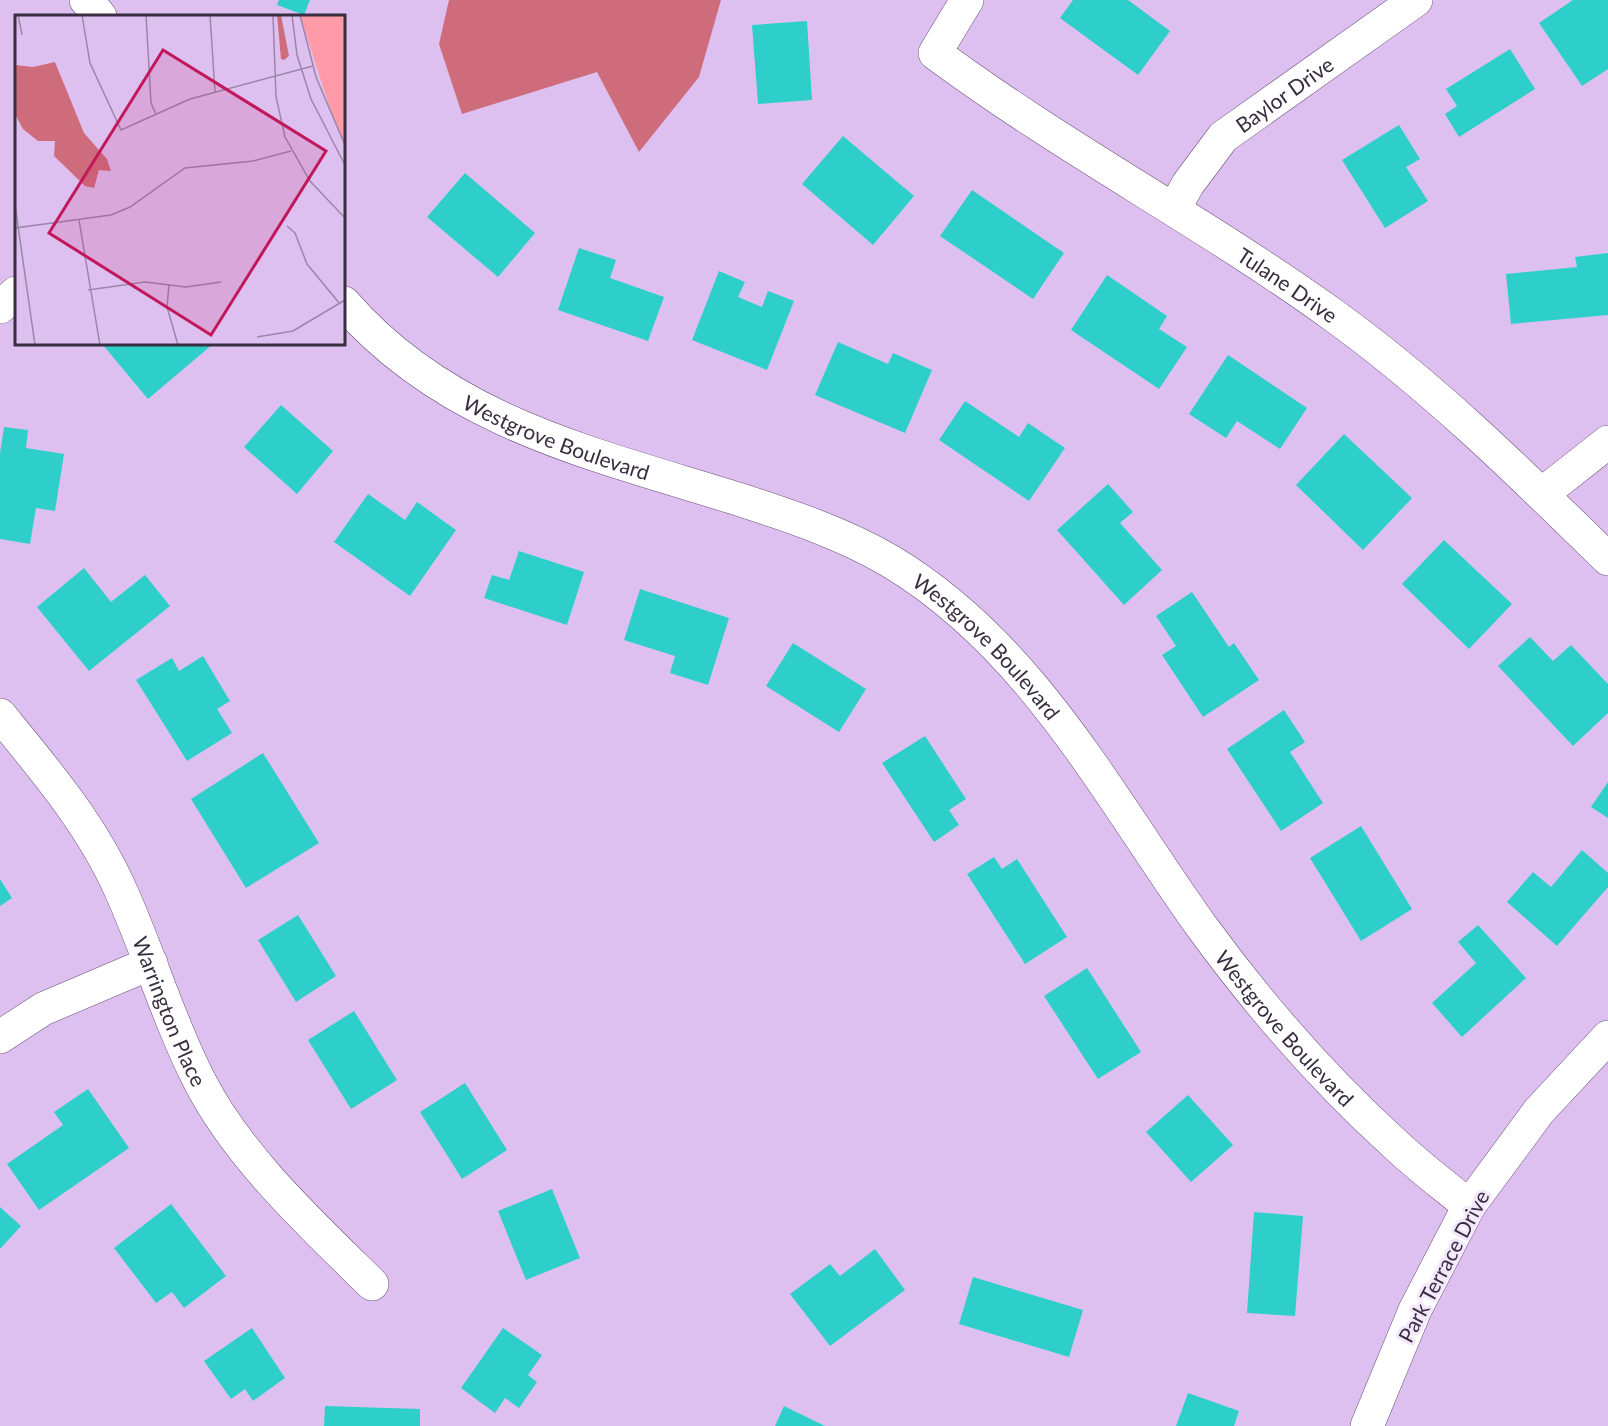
<svg xmlns="http://www.w3.org/2000/svg" width="1608" height="1426" font-family="Lato,sans-serif">
<style>
.forest{fill:#cf6c7b}
.building{fill:#2ecfcb}
.lines{fill:none;stroke-linecap:round;stroke-linejoin:round}
.minor-casing{stroke:#6a5079;stroke-width:34}
.tertiary-casing{stroke:#6a5079;stroke-width:34}
.minor{stroke:#fff;stroke-width:33}
.tertiary{stroke:#fff;stroke-width:33}
.labels{text-anchor:middle;dominant-baseline:central;stroke-width:6;stroke-linejoin:round;paint-order:stroke}
.street-label{font-size:21px;fill:#392e40;stroke:#f4e9fc}
.inset-road{fill:none;stroke:#9b86aa;stroke-width:1.5}
.view{fill:#c2185b;fill-opacity:0.15;stroke:#c2185b;stroke-width:3}
.inset-edge{fill:none;stroke:#392e40;stroke-width:3}
</style>
<rect width="100%" height="100%" fill="#ddc0f0"/>
<!-- forest -->
<path class="forest" d="M449,0H721L699,77L639,152L597,72L462,114L439,44Z"/>
<!-- building -->
<path class="building" d="M279,0H310L304,15L277,5Z
M1073,0H1128L1170,31L1138,75L1060,18Z
M1573,0H1608V69L1582,86L1539,23Z
M807,21L812,100L758,104L752,25Z
M1510,49L1535,89L1459,137L1445,114L1457,106L1446,89Z
M1399,125L1420,159L1406,167L1428,201L1385,228L1342,160Z
M843,136L914,196L873,245L802,184Z
M465,173L535,233L498,277L427,217Z
M972,190L1064,253L1033,299L940,236Z
M579,248L616,260L610,278L664,297L648,341L558,310Z
M1608,253V315L1511,324L1506,274L1577,267L1575,257Z
M719,271L745,282L738,297L762,307L768,291L794,301L767,370L692,340Z
M1107,275L1167,316L1159,329L1187,347L1159,389L1071,330Z
M838,342L888,364L893,353L932,370L905,433L815,395Z
M105,344H213L148,399L103,345Z
M1228,355L1307,408L1280,449L1237,421L1226,438L1189,414Z
M965,401L1019,437L1028,423L1065,448L1029,501L939,440Z
M281,405L333,451L297,494L244,447Z
M4,427L28,430L26,448L64,454L55,511L36,508L30,544L0,539V453Z
M1344,434L1412,498L1363,550L1296,485Z
M1108,484L1133,512L1120,523L1162,570L1124,605L1057,530Z
M368,494L405,520L417,502L456,530L410,596L334,542Z
M1444,540L1512,604L1469,649L1402,584Z
M519,551L584,572L567,625L484,598L492,575L509,580Z
M84,568L111,602L145,575L170,606L89,671L37,607Z
M640,589L729,618L708,685L670,673L675,656L624,640Z
M1192,592L1229,647L1234,643L1259,680L1203,717L1162,655L1176,646L1156,616Z
M1530,637L1553,661L1571,645L1608,684V713L1573,746L1498,666Z
M793,643L866,689L839,732L766,686Z
M203,656L230,701L217,709L232,733L187,761L136,680L172,658L179,671Z
M1284,710L1305,742L1290,752L1323,803L1281,831L1227,749Z
M925,736L966,799L949,810L959,825L934,842L882,763Z
M263,753L319,843L246,888L191,799Z
M1608,782V818L1591,807Z
M1361,826L1412,909L1361,941L1310,858Z
M1582,850L1608,873V887L1557,946L1507,902L1533,872L1551,887Z
M994,857L1002,869L1017,859L1067,937L1025,964L967,874Z
M0,879L12,898L0,906Z
M298,915L336,976L296,1002L258,940Z
M1478,925L1526,978L1462,1037L1432,1003L1476,963L1458,942Z
M1087,968L1141,1052L1098,1079L1044,996Z
M354,1011L397,1080L351,1109L308,1040Z
M465,1083L507,1150L462,1179L420,1112Z
M88,1089L129,1148L39,1210L7,1164L63,1125L54,1112Z
M1188,1095L1233,1145L1191,1182L1146,1132Z
M552,1189L580,1258L526,1280L498,1211Z
M171,1204L226,1276L184,1308L172,1292L156,1303L114,1248Z
M0,1207L21,1226L0,1249Z
M1254,1212L1303,1216L1295,1316L1247,1313Z
M875,1249L905,1290L830,1346L790,1294L830,1264L840,1276Z
M973,1277L1083,1310L1069,1357L959,1324Z
M252,1328L285,1378L253,1401L245,1389L231,1399L204,1361Z
M503,1328L542,1355L528,1375L537,1382L519,1408L505,1398L495,1413L461,1388Z
M1188,1393L1239,1411L1234,1426H1176Z
M325,1406L420,1409V1426H324Z
M784,1406L825,1426H775Z"/>
<g class="lines">
<defs>
<g id="minor">
<path id="s1" d="M967,0L935,53C1063,148 1204,222 1333,315C1433,387 1520,473 1608,559"/>
<path id="s2" d="M1174,209L1188,184L1223,137L1416,0"/>
<path d="M0,307L16,293"/>
<path d="M1542,494L1608,442"/>
<path id="s3" d="M0,715C45,770 92,825 121,891C149,953 168,1019 199,1080C238,1157 311,1224 372,1284"/>
<path d="M0,1037L43,1009L151,963"/>
<path d="M1367,1426L1415,1310L1469,1206"/>
</g>
<g id="tertiary">
<path d="M86,0L100,16"/>
<path id="s4" d="M344,303C447,422 594,454 738,499C790,516 842,533 890,561C1032,646 1108,796 1202,927C1259,1005 1323,1079 1395,1144C1418,1166 1445,1186 1469,1206L1539,1111L1608,1037"/>
</g>
</defs>
<!-- minor casing -->
<use href="#minor" class="minor-casing"/>
<!-- tertiary casing -->
<use href="#tertiary" class="tertiary-casing"/>
<!-- minor -->
<use href="#minor" class="minor"/>
<!-- tertiary -->
<use href="#tertiary" class="tertiary"/>
</g>
<g class="labels">
<!-- street labels -->
<g class="street-label">
<text stroke="none"><textPath href="#s2" startOffset="162">Baylor Drive</textPath></text>
<text stroke="none"><textPath href="#s1" startOffset="484">Tulane Drive</textPath></text>
<text stroke="none"><textPath href="#s4" startOffset="255">Westgrove Boulevard</textPath></text>
<text stroke="none"><textPath href="#s4" startOffset="741">Westgrove Boulevard</textPath></text>
<text stroke="none"><textPath href="#s3" startOffset="344">Warrington Place</textPath></text>
<text stroke="none"><textPath href="#s4" startOffset="1227">Westgrove Boulevard</textPath></text>
<text transform="translate(1443 1266) rotate(-62)">Park Terrace Drive</text>
</g>
</g>
<!-- overview -->
<g transform="translate(15 15)">
<rect width="330" height="330" fill="#ddc0f0"/>
<path d="M285,0H330V132L317,100Z" fill="#ff9ba8"/>
<path d="M262,0H266L274,41L269,45L266,44ZM40,47L69,118L92,144L96,156L84,155L79,173L70,171L39,141L40,126H23L8,114L0,99V50L18,52Z" fill="#cf6c7b"/>
<path class="inset-road" d="M3,0L7,20M67,0L75,48L106,115L175,84L298,51M131,0L136,88L141,99M195,0L200,77M258,0L261,82L270,122L295,166L330,203M277,0L282,40L296,84L330,150M285,0L301,62L330,130M0,190L20,330M64,205L85,330M272,211L280,218L292,249L325,289M0,213L96,200L115,192L170,153L238,146L276,136M154,269L152,292L163,330M73,275L130,267L171,272L206,267M242,322L278,316L330,285"/>
<path class="view" d="M148,35L311,136L196,320L34,218Z"/>
<rect width="330" height="330" class="inset-edge"/>
</g>
</svg>
